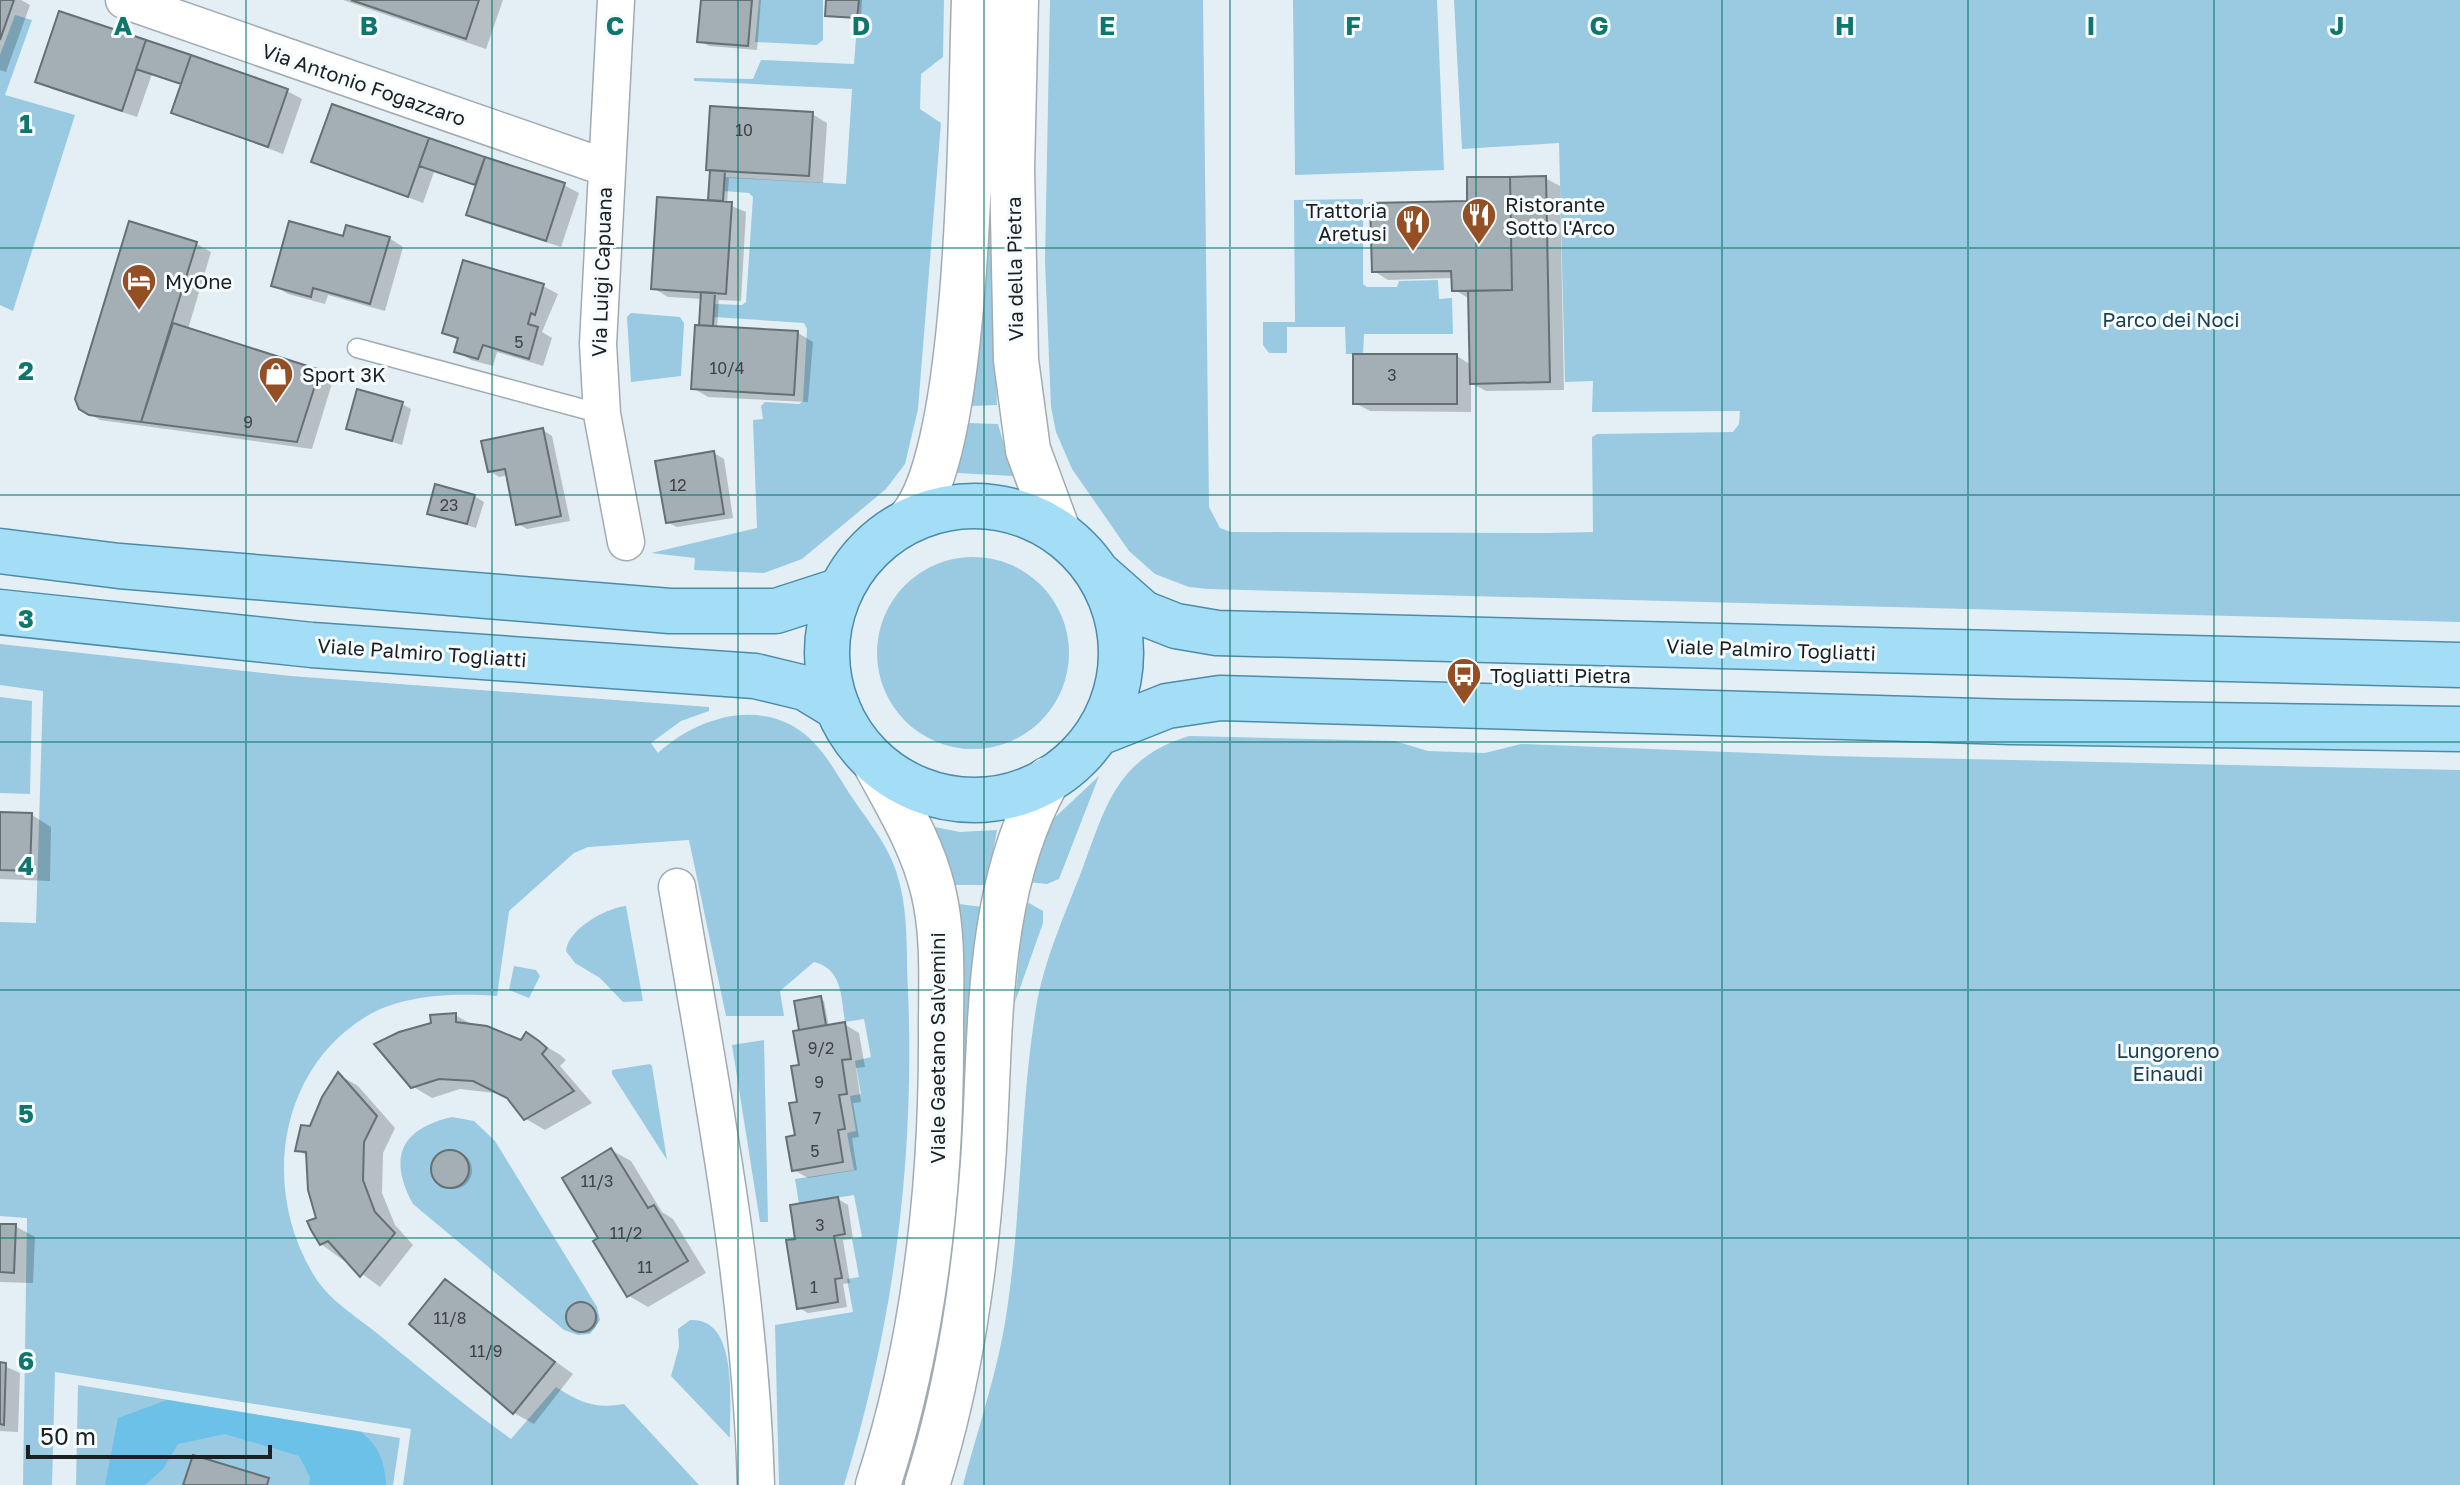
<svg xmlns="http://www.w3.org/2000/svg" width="2460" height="1485" font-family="'Golos Text',sans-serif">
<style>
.green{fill:#99cae1}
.forest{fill:#6bc1e7}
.shadow{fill:#0003}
.building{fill:#a4afb5;stroke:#657075;stroke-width:2}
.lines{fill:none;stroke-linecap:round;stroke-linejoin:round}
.service-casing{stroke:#a0acb1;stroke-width:21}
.minor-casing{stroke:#a0acb1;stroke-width:39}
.secondary-casing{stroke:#a0acb1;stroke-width:47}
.primary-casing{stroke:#4d8ca8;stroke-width:47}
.service{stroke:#fff;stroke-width:18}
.minor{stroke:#fff;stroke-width:36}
.secondary{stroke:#fff;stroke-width:44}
.primary{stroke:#a4ddf6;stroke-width:44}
.grid{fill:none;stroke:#0f766e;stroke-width:2;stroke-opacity:0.55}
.labels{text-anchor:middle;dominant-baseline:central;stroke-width:6;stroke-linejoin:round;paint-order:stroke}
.number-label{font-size:16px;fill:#3e4447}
.street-label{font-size:20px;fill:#1c2022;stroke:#f6fbfe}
.poi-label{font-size:20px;fill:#1c2022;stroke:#f6fbfe;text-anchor:start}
.park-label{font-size:20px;fill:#1a4050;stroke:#f6fbfe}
.grid-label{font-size:26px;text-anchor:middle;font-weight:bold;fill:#0f766e;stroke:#f6fbfe;stroke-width:6;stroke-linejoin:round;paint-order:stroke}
</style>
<rect width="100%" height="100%" fill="#e3eff5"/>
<!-- green -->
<path class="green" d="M759,0H823V40L817,45L755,42Z
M859,0H944L943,57L921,74L920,109L941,123L918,409L905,464L886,489L802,559L764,573L694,570L695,558L651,553L757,528L753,420L763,419L761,406L765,402L799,404L803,401L807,329L804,323L714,317L715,304L742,305L746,302L753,197L749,193L724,191L725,177L846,184L852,89L694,81V78L753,79L761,60L854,64Z
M999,0L991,250L997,405L970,406Z
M1050,0H1203L1209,507L1220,528L1231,532L1547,533L1593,532L1592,437L1597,434L1733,432L1739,424L1740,411L1592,412L1593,381L1565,382L1559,143L1462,149L1454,0H2460V622L1208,589L1189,587L1155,574L1129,551L1072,469L1056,432L1051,407L1045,261Z
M1293,0H1437L1444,170L1295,175Z
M15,15L32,20L5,95L75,115L13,311L0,305V55Z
M1363,199V284L1367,287H1397L1399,281L1438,280L1439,299L1452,298L1453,334H1364L1363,354H1346L1345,327H1287V353H1269L1263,345V322H1295L1294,200Z
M631,313L680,317L684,323L681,376L631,382L627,317Z
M967,423L998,424L1013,476L957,473Z
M877 653a96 96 0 1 1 192 0a96 96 0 1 1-192 0Z
M0,644L291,676L709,707V711L681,721L651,743L658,753C693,721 747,702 791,725C819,740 833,768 849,793C865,817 887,843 896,871C909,909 906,951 908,990C915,1159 894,1324 844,1485H779L775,1325L853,1312L847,1279L859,1277L852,1239L862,1237L854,1195L799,1204L795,1179L854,1170L847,1133L856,1131L850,1096L861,1094L855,1061L871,1057L864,1019L845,1022C841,998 843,969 814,962L780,991L784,1016H726L689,840L588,847L574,853L509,911L497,996C456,993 404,994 367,1016C277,1070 261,1191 315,1277C329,1300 357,1317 378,1334C422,1370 465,1406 511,1439L556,1387C580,1403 596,1409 624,1404L699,1485H403L411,1429L55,1372L52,1485H23L27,1218L0,1216V922L36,923L43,691L0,685Z
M0,697L32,701L30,794L0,793Z
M1189,736L1395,741L1428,751L1485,753L1521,744L1829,756L2460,770V1485H963C979,1425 1000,1365 1008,1303C1022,1205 1020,1105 1036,1008C1044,960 1065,914 1082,870C1106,805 1117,758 1189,736Z
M1099,776L1059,879L1047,884L1028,882L1050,822Z
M935,827L960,832L997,830L987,885H953Z
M1029,903L1043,911V923L1015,1002L1024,907Z
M959,904L983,907C968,1105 961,1293 904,1485H896Z
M626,906L643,1001L623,1002L600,978L575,963L566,951C568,929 606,908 626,906Z
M514,966L536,970L540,976L529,998L509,990Z
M764,1040L768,1222H760L732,1045Z
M650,1064L652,1066L667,1160L612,1074V1070Z
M452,1117L474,1121L495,1141L597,1307L600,1320L590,1334L578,1335L564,1330L413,1204C388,1158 400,1129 452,1117Z
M690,1320C740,1317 729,1406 730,1438L671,1376L679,1347L678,1329Z
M78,1385L400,1438L393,1485H76Z"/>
<!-- forest -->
<path class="forest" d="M167,1400L361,1432C379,1446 385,1462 386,1485H309L310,1477L299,1456L225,1434L178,1444L163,1469L145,1485H105L118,1418Z"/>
<!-- shadow -->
<path class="shadow" d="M0,0H21L30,5L6,72L0,70Z
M343,0H503L486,49Z
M703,0H761L757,50L709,46L699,41Z
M828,0H862L861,19L831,17L827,15Z
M61,14L287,91L302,99L283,154L173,112L183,85L152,74L137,117L52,89L38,81Z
M812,114L827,123L823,183L729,178L727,204L746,212L741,301L719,300L717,328L798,333L813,342L808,402L708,397L693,388L703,299L668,297L653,288L715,203L710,199L712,171L708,169Z
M484,159L564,185L579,193L561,247L483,222L468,214L477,186L434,172L423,203L313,161Z
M1545,178L1560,186L1564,390L1486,391L1471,383V412L1370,411L1355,403L1457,356L1471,365L1468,298L1453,289V278L1388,280L1374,271L1469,203Z
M130,223L197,244L211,252L188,329L319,371L333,380L312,449L100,420L85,411Z
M344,238H389L403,247L385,311L328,295L325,304L288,294L273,285Z
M543,286L558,294L542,332L552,338L543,366L497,352L493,366L471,360L457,351L460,341L444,332Z
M402,404L411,409L402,445L349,428Z
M543,430L552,436L570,521L527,529L518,524L508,475L499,477L490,471Z
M714,453L724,459L733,518L677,527L667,522Z
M474,496L484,502L476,528L430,513Z
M0,814L32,815L51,827L50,881L0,879Z
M820,998L824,1001L829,1027L844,1024L859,1033L865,1067L856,1068L861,1102L853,1103L859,1137L852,1138L857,1170L808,1178L794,1170L805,1031L801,1029Z
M455,1015L475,1026L522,1043L526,1035L559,1054L566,1060L560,1066L592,1103L545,1130L526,1119L503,1094L460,1089L432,1098L412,1086Z
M339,1075L358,1086L395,1128L383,1153L382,1193L395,1225L413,1245L380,1287L321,1244L308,1156L297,1150Z
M611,1150L631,1161L662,1212L673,1219L706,1273L648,1307L629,1296L601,1239Z
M434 1170a19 19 0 1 1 38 0a19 19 0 1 1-38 0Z
M838,1199L848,1205L853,1239L843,1240L850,1283L843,1284L847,1307L808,1313L799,1308L798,1240Z
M0,1226H15L35,1237L33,1283L0,1282Z
M445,1282L573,1374L534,1424L514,1413L411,1324Z
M570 1319a14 14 0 1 1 28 0a14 14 0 1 1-28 0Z
M0,1364L20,1373L18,1432L0,1431Z"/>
<!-- building -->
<path class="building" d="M0,0H14L0,40Z
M351,0H479L466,39Z
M701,0H752L748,46L697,42Z
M826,0H859L857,18L825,16Z
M59,11L146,40L122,111L35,82Z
M146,40L191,55L181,84L136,69Z
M191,55L288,89L268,147L171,113Z
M332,104L429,138L408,197L311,162Z
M710,106L813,112L809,176L706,170Z
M429,138L485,157L475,185L419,166Z
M485,157L565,183L546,241L466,215Z
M710,170L725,171L723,201L708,200Z
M1546,176L1550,382L1470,384L1468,291L1512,290L1510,177Z
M1467,177H1510L1512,290L1452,291L1451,271L1372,272L1370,203L1467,201Z
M657,197L732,202L726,294L651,289Z
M129,221L197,242L141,422L89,415L79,409L75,399Z
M289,221L343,236L346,225L390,237L370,304L313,288L311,297L271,286Z
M463,260L544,284L535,315L531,313L528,324L538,327L529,359L483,345L478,359L454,352L458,338L442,333Z
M701,292L715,293L713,326L699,325Z
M173,323L320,370L297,442L141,422Z
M695,325L798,331L794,395L691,389Z
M1353,354H1457V404H1353Z
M357,389L403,402L392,441L346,429Z
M543,428L561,516L516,525L505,469L488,472L481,441Z
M714,451L724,514L666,523L655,461Z
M435,484L475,495L467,524L427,514Z
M0,812L32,813L30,871L0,870Z
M821,996L826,1025L799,1030L794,1001Z
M456,1013V1022L487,1026L521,1040L526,1032L539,1041L547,1048L542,1054L574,1091L524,1120L507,1098L473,1081L439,1079L411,1088L374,1044L399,1032L431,1023L430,1015Z
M845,1022L851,1059L842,1060L847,1094L839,1095L845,1129L838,1130L843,1162L792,1171L786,1137L795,1135L789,1103L797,1102L791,1066L799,1065L793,1031Z
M338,1072L377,1116L364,1142L363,1180L375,1212L395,1233L360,1277L328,1241L320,1245L311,1230L307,1221L316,1218L308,1190L306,1152L295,1151L301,1125L310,1126L322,1097Z
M611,1148L648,1208L654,1205L688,1261L627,1297L593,1241L598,1238L562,1178Z
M431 1169a19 19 0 1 1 38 0a19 19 0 1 1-38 0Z
M838,1197L845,1234L834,1236L842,1278L835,1279L838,1302L797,1309L786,1240L795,1239L790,1205Z
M0,1224H16L14,1273L0,1272Z
M445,1279L555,1362L513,1414L409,1324Z
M566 1317a15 15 0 1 1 30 0a15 15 0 1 1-30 0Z
M0,1362L6,1363L4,1425L0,1424Z
M193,1455L269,1478L267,1485H183Z"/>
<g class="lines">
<defs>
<path id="service" d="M357,348L602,414"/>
<path id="minor" d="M124,0L604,167
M616,0L598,344L602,414L626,542
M677,887C711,1086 750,1283 756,1485"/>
<path id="secondary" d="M1016,0L1012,169L1016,360L1028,450L1058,531
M910,519C972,448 970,105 974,0
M875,763C897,804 922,844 933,890C944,934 941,984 941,1029C942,1184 926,1337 878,1485
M927,1485C960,1381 975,1272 983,1163C992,1034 983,895 1048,779"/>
<path id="primary" d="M827 653a147 147 0 1 1 294 0a147 147 0 1 1-294 0Z
M0,551L119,566L670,611H776L841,590
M1100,575L1143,613L1176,626L1217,633L2460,665
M0,612L312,645L755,676L805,688L838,708
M1099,733L1167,706L1220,698L2011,722L2460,729"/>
</defs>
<!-- service casing -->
<use href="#service" class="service-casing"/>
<!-- minor casing -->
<use href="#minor" class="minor-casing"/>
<!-- secondary casing -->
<use href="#secondary" class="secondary-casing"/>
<!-- primary casing -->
<use href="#primary" class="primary-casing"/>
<!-- service -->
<use href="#service" class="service"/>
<!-- minor -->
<use href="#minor" class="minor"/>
<!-- secondary -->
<use href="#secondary" class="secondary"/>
<!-- primary -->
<use href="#primary" class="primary"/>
</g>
<!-- grid -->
<path class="grid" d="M246,0V1485M492,0V1485M738,0V1485M984,0V1485M1230,0V1485M1476,0V1485M1722,0V1485M1968,0V1485M2214,0V1485M0,248H2460M0,495H2460M0,742H2460M0,990H2460M0,1238H2460"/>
<!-- icons -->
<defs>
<symbol id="restaurant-pin" viewBox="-11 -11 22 30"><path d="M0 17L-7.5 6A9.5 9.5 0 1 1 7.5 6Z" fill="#944f25" stroke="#f6fbfe"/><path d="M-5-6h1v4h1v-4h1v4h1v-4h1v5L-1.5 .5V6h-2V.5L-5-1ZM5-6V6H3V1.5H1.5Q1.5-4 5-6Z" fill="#fff"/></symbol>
<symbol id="hotel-pin" viewBox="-11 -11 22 30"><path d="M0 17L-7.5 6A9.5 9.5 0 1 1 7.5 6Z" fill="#944f25" stroke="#f6fbfe"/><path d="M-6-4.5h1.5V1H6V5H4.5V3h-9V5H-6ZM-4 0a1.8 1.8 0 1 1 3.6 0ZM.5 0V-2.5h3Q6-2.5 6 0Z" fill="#fff"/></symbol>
<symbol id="shop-pin" viewBox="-11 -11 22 30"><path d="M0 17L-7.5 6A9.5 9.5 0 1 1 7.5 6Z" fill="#944f25" stroke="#f6fbfe"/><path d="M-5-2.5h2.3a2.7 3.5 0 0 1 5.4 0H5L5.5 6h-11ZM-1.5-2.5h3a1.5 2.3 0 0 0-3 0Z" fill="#fff"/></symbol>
<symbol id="bus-pin" viewBox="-11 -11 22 30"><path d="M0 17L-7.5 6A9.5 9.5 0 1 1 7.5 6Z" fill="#944f25" stroke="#f6fbfe"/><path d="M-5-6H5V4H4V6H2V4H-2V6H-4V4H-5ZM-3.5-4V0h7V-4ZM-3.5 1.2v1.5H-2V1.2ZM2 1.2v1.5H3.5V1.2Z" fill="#fff"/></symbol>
</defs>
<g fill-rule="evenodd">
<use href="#restaurant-pin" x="1459" y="195" width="40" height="54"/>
<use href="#restaurant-pin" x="1393" y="202" width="40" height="54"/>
<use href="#hotel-pin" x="119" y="261" width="40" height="54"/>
<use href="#shop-pin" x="256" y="354" width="40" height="54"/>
<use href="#bus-pin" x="1444" y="655" width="40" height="54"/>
</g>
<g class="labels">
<!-- number labels -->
<g class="number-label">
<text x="744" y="130">10</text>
<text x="519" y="342">5</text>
<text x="727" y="368">10/4</text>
<text x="1392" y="375">3</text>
<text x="248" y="422">9</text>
<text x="678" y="485">12</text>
<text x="449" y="505">23</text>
<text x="821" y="1048">9/2</text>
<text x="819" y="1082">9</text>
<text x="817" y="1118">7</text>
<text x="815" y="1151">5</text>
<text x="597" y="1181">11/3</text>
<text x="820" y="1225">3</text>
<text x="626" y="1233">11/2</text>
<text x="645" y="1267">11</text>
<text x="814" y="1287">1</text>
<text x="450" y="1318">11/8</text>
<text x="486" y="1351">11/9</text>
</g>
<!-- street labels -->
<g class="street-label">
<text transform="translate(364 84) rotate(19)">Via Antonio Fogazzaro</text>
<text transform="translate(1014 269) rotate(-91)">Via della Pietra</text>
<text transform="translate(601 272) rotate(-88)">Via Luigi Capuana</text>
<text transform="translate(1771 649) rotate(2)">Viale Palmiro Togliatti</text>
<text transform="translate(422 652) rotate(4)">Viale Palmiro Togliatti</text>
<text transform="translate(937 1048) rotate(-90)">Viale Gaetano Salvemini</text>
</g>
<!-- poi labels -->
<g class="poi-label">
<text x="1505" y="204">Ristorante<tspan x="1505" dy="23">Sotto l'Arco</tspan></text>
<text x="1387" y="210" text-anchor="end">Trattoria<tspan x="1387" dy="23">Aretusi</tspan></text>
<text x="165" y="281">MyOne</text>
<text x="302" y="374">Sport 3K</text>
<text x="1490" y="675">Togliatti Pietra</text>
</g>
<!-- park labels -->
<g class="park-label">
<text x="2171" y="319">Parco dei Noci</text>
<text x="2168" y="1050">Lungoreno<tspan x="2168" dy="23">Einaudi</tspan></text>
</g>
</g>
<g class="grid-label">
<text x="123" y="35">A</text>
<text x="369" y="35">B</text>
<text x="615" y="35">C</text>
<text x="861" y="35">D</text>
<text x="1107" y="35">E</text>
<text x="1353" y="35">F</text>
<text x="1599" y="35">G</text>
<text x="1845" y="35">H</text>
<text x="2091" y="35">I</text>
<text x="2337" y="35">J</text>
<text x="26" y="133">1</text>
<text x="26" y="380">2</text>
<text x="26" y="628">3</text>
<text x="26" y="875">4</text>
<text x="26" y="1123">5</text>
<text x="26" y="1370">6</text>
</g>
<!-- scale -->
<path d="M28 1445v12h242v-12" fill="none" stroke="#1c2022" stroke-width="4"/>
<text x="40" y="1445" font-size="24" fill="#1c2022" stroke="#f6fbfe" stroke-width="6" paint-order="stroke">50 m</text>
</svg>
